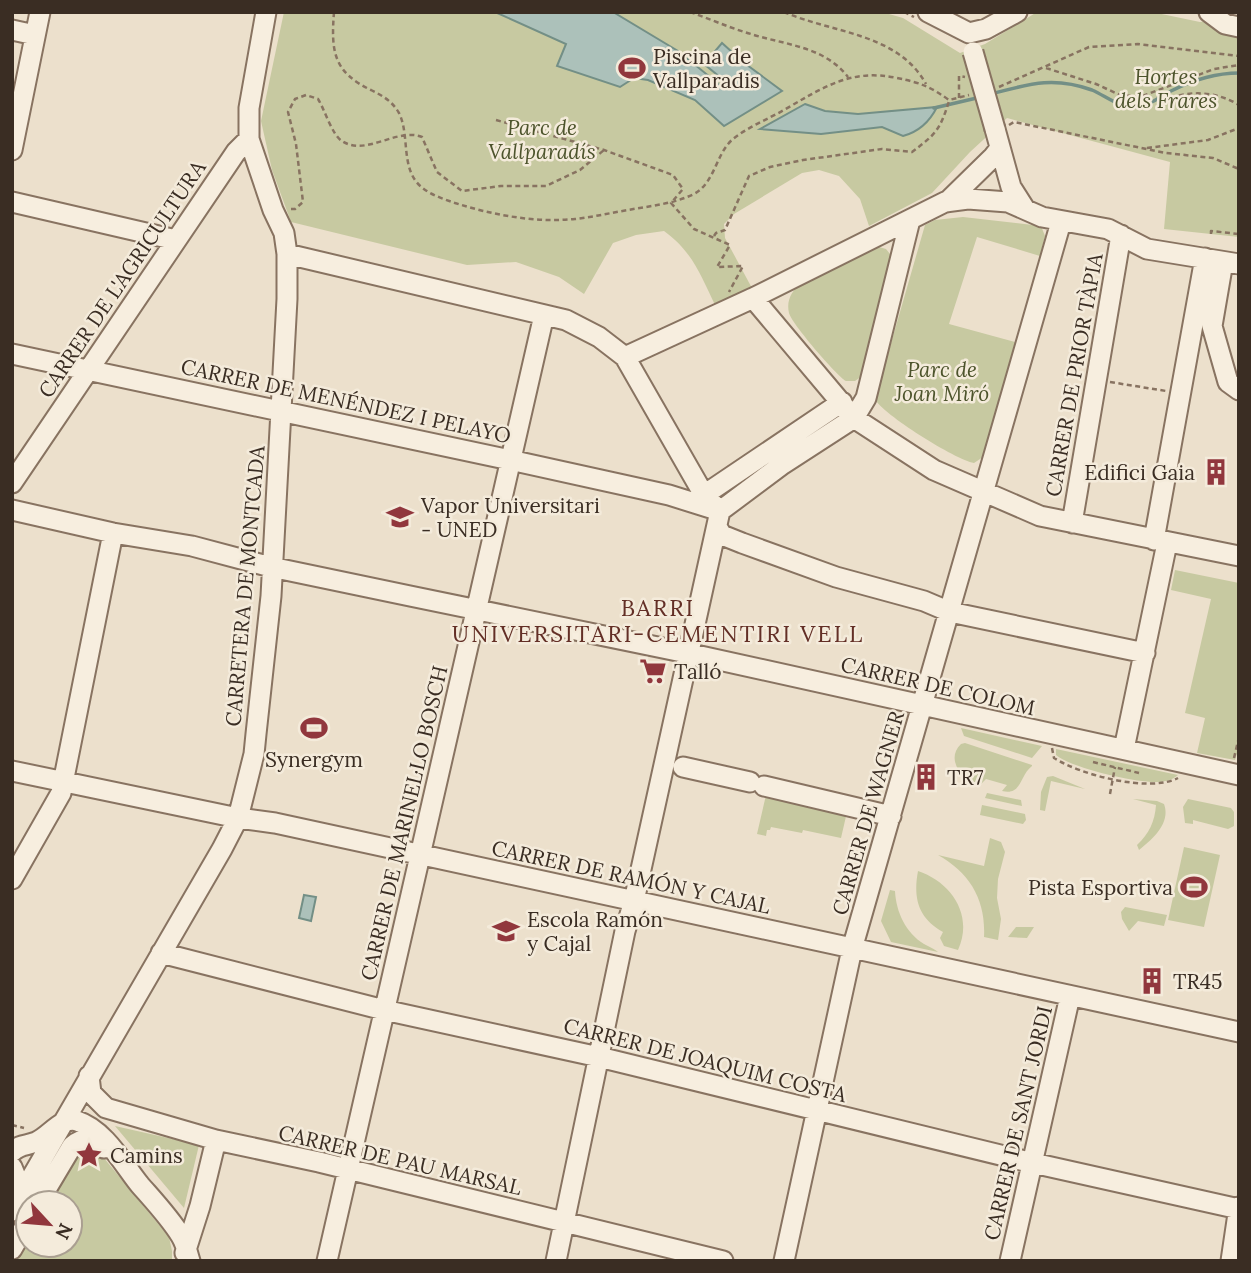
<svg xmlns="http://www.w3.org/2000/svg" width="1251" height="1273" font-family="Lora,serif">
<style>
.green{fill:#c7c9a1}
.water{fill:#acc1ba;stroke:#738f86;stroke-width:2}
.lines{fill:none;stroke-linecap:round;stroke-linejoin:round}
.stream{stroke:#738f86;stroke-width:3.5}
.minor-casing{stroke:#887361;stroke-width:23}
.path{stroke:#887361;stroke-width:2.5;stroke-dasharray:5 3.5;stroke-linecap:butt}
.minor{stroke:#f7eedf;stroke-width:19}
.minor-bridge-casing{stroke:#887361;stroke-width:23;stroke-linecap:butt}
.minor-bridge{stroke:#f7eedf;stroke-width:19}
.labels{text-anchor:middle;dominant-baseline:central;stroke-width:5;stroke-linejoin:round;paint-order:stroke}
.poi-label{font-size:21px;fill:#3a2d23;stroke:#f4ebdb;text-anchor:start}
.park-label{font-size:21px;font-style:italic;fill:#4d542c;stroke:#f4ebdb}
.street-label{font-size:21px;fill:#3a2d23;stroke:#f4ebdb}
.neighbourhood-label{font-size:23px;letter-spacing:2px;fill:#632f26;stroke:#f4ebdb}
</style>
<rect width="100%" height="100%" fill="#ece0cc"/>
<!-- green -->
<path class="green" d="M284,12H882L903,18L960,53L985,44L1037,12H1152L1200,22L1239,16V237L1164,229L1170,162L1007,118L970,152L932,193L869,226L860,199L839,176L819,170L802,173L734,214L724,224L725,238L753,290L716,307C701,276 693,252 664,231L636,235L613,243L584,294L559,277L516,262L467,265L291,222L272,170L261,121Z
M963,217L1041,226L1045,236L1040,256L977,237L949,324L1015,342L983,457L974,463C956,460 882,414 875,399L925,225L935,220Z
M879,247L886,249L894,259L862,376L855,381H846C837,376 791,323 789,313C786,300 792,291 801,283Z
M1175,570L1239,583V747L1235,760L1197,753L1205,718L1185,713L1211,599L1171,590Z
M961,728L1042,746L1032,758L970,738L964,736Z
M965,743L1032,765V766C1019,776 1022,796 1002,791L1007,785L986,779L979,786C962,780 945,759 961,744Z
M1056,749L1178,775C1172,780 1165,782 1157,782C1137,783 1071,768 1056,755Z
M1053,776L1085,789L1051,781L1045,811L1040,810L1041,792L1047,777Z
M987,793L1021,800L1022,806L985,798Z
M766,795L847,812L841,838L803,830L802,833L771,827L770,830H767L766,836L757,834Z
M1133,799L1157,801L1164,804C1171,823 1153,839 1139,850L1137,845C1149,834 1155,821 1156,805Z
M1188,799L1231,808L1234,812V826L1228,829L1193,820V824L1185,823L1183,807Z
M982,805L1025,814L1026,820L1023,824L980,815Z
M990,838L1001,842L1005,852L998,879L997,898L1001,919L998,940L984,937C986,900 970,873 938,855L984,866Z
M1184,847L1220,855L1204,927L1168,920Z
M918,871C951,882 974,915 958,950L944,946L940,938L943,932C918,918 913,898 918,871Z
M890,890L895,891C896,912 906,933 924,944C929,947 935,949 938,952L891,942L881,921Z
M1125,907L1167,915L1164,926L1138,921L1129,931L1122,919L1121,912Z
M1016,927H1034L1027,938L1008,937Z
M115,1126L199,1145L184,1208Z
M84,1147L99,1152L169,1237L172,1251V1261H14L28,1239V1245H70V1203H50Z"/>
<!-- water -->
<path class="water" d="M495,12H613L678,51L721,86L726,82L704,64L722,43L743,62L782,91L724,126L695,100L648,80L634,78L620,87L557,66L566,44Z
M805,104L825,111L858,114L937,107C930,121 918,132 903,136L882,127L821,134L760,129Z
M304,895L316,897L311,921L299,918Z"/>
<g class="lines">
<!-- stream -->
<path class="stream" d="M991,94C1029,84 1053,76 1092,90C1106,96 1121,109 1137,107C1149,106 1161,96 1171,91C1191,81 1216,73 1239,73
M934,108L981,97"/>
<defs>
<path id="minor" d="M928,12L969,33
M1209,12L1225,24L1239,27
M12,30L35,35
M969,33L986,29L1017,12
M995,129L1011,187L1025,209
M12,150L40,12
M12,202L176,240
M947,202L993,157L1000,148
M287,254L566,320L599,337L625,357L704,495L719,510
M1223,262L1212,326L1228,382L1239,390
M753,298L854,418L934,470L1040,516L1239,556
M12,354L510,460L669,495L720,511
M625,357L753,298L945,202L968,199L1008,202L1042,217L1108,229L1147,249L1239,264
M12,483L236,152L249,139
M704,495L842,402
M12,510L113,533L192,546L271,567L410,596L687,653L1239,775
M720,511L783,464L854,418L866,398L910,220
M1072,523L1121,235
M717,527L722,535L742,543L836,577L924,601L950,612L1145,653
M1154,540L1205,258
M1124,749L1167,543
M683,767L750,782
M12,771L238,818L275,823L1239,1032
M764,786L891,816
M12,879L61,793L113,533
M161,953L384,1010L599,1057L1033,1163L1239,1209
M89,1076L91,1093L106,1108L216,1140L319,1162L723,1261
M12,1152C20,1144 26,1146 36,1142C49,1137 62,1116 77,1121C105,1130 123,1164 140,1185C154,1201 170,1218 181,1236C186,1244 187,1252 190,1261
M12,1167L23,1194L27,1222
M38,1203L72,1146C83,1137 93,1137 104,1148
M12,1211L222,849L238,818L254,754L256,734L271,596L287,299V254L284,233L273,210L249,139V108L266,12
M12,1249L28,1221
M185,1253L200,1206L216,1140
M327,1261L544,315
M556,1261L625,931L634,901L720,511
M784,1261L852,949L1061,222
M1010,1261L1070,996
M1231,1261L1239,1207"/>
</defs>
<!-- minor casing -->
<use href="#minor" class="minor-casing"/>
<!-- path -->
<path class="path" d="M334,12C331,51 333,72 371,90C383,96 392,101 399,113C409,133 402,161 415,180C424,193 441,198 455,203C493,215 535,223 575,219C593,217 610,213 628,210C650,206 673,204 694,194C715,183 716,153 733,139C748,127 768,119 784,110C822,88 851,68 897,78C921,83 929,86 949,100L969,95
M690,12C710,19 730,28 751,34C785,45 824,46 848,77
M784,12C832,33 898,33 926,84
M904,12L914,17
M1046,68L1096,84L1120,95L1140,97L1214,69L1239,65
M999,87L1089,47L1138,44L1239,56
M1159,91L1165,100C1189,90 1216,91 1239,105
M959,98V76L965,77
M496,120L604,150L673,175L683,189L671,203L694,229L730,245L717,267L743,266L729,292
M1009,125L1014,122L1166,153L1213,158L1239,169
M1147,148L1208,140L1239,128
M291,209H295L303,202L296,144L288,112L295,99L306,95L318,99C325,110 332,135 342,141C366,157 397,127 422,137L437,172L462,191L501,186H546L580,170L604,150
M1211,234V231L1239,234
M714,236L716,233L725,230L749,176L770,167L803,160L882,149L912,152C936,134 940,130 949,101
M1110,382L1166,391
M1052,748L1054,758C1081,775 1149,793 1178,778
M1234,758L1239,737
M1093,762L1139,773
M1110,794L1115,767
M12,1125L24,1128"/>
<!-- minor -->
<use href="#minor" class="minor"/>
<defs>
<path id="minor-bridge" d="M973,52L995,129"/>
</defs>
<!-- minor-bridge casing -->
<use href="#minor-bridge" class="minor-bridge-casing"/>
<!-- minor-bridge -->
<use href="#minor-bridge" class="minor-bridge"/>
</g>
<!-- icons -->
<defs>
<symbol id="stadium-bare" viewBox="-9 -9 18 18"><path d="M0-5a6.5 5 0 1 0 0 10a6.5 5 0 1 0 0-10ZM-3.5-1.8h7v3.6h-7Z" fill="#91373d" stroke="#f4ebdb" stroke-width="2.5" paint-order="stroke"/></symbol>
<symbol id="building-bare" viewBox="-9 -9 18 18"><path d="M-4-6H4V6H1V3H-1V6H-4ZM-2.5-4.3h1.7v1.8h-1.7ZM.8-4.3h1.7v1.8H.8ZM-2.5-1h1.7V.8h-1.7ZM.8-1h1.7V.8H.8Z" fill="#91373d" stroke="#f4ebdb" stroke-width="2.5" paint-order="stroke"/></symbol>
<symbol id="university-bare" viewBox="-9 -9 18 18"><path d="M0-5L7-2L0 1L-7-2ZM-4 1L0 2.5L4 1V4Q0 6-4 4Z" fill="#91373d" stroke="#f4ebdb" stroke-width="2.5" paint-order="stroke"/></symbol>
<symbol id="supermarket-bare" viewBox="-9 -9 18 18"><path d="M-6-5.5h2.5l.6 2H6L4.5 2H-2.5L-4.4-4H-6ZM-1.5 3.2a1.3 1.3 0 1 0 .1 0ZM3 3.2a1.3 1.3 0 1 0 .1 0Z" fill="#91373d" stroke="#f4ebdb" stroke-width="2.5" paint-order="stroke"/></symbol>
<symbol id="school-bare" viewBox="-9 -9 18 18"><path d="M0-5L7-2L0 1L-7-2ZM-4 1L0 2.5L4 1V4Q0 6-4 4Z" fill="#91373d" stroke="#f4ebdb" stroke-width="2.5" paint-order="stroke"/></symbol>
<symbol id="sight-bare" viewBox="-9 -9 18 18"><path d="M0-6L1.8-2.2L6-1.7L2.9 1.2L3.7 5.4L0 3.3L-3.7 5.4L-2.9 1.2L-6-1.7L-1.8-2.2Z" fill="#91373d" stroke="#f4ebdb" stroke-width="2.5" paint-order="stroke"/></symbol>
</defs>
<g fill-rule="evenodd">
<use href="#stadium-bare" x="613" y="49" width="38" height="38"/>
<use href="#building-bare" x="1197" y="453" width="38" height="38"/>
<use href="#university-bare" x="381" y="498" width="38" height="38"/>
<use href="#supermarket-bare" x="634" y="652" width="38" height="38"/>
<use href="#stadium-bare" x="295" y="709" width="38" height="38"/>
<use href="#building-bare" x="907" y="758" width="38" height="38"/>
<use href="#stadium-bare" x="1175" y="868" width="38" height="38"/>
<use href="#school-bare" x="487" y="912" width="38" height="38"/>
<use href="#building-bare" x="1133" y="962" width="38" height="38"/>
<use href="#sight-bare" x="70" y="1136" width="38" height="38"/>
</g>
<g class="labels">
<!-- poi labels -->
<g class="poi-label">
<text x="653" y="56">Piscina de<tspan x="653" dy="24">Vallparadis</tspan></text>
<text x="1195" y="472" text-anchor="end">Edifici Gaia</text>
<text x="421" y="505">Vapor Universitari<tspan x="421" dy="24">- UNED</tspan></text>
<text x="674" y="671">Talló</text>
<text x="314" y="759" text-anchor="middle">Synergym</text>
<text x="947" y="777">TR7</text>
<text x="1173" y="887" text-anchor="end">Pista Esportiva</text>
<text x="527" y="919">Escola Ramón<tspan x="527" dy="24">y Cajal</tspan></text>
<text x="1173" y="981">TR45</text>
<text x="110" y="1155">Camins</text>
</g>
<!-- park labels -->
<g class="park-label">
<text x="1166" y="76">Hortes<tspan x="1166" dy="24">dels Frares</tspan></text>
<text x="542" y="127">Parc de<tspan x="542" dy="24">Vallparadís</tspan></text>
<text x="942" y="369">Parc de<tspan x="942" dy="24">Joan Miró</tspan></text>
</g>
<!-- street labels -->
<g class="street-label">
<text transform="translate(122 279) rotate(-56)">CARRER DE L'AGRICULTURA</text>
<text transform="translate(1074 375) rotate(-80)">CARRER DE PRIOR TÀPIA</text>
<text transform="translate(346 401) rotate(12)">CARRER DE MENÉNDEZ I PELAYO</text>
<text transform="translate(245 586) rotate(-85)">CARRETERA DE MONTCADA</text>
<text transform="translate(938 686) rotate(13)">CARRER DE COLOM</text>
<text transform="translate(868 813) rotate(-74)">CARRER DE WAGNER</text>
<text transform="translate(404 823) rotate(-77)">CARRER DE MARINEL·LO BOSCH</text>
<text transform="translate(631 877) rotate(12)">CARRER DE RAMÓN Y CAJAL</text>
<text transform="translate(705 1060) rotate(14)">CARRER DE JOAQUIM COSTA</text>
<text transform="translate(1018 1123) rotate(-77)">CARRER DE SANT JORDI</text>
<text transform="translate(400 1160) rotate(13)">CARRER DE PAU MARSAL</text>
</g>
<!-- neighbourhood labels -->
<g class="neighbourhood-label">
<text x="658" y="607">BARRI<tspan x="658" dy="26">UNIVERSITARI-CEMENTIRI VELL</tspan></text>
</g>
</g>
<!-- border -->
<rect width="1251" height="1273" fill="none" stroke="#3a2d23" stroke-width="28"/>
<!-- north arrow -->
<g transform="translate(49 1224) rotate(116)"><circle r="33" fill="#f4ebdb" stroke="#aa9f91" stroke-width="2"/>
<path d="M0-5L12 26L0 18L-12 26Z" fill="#91373d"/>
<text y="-10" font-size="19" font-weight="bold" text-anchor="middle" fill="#3a2d23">N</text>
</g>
</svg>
